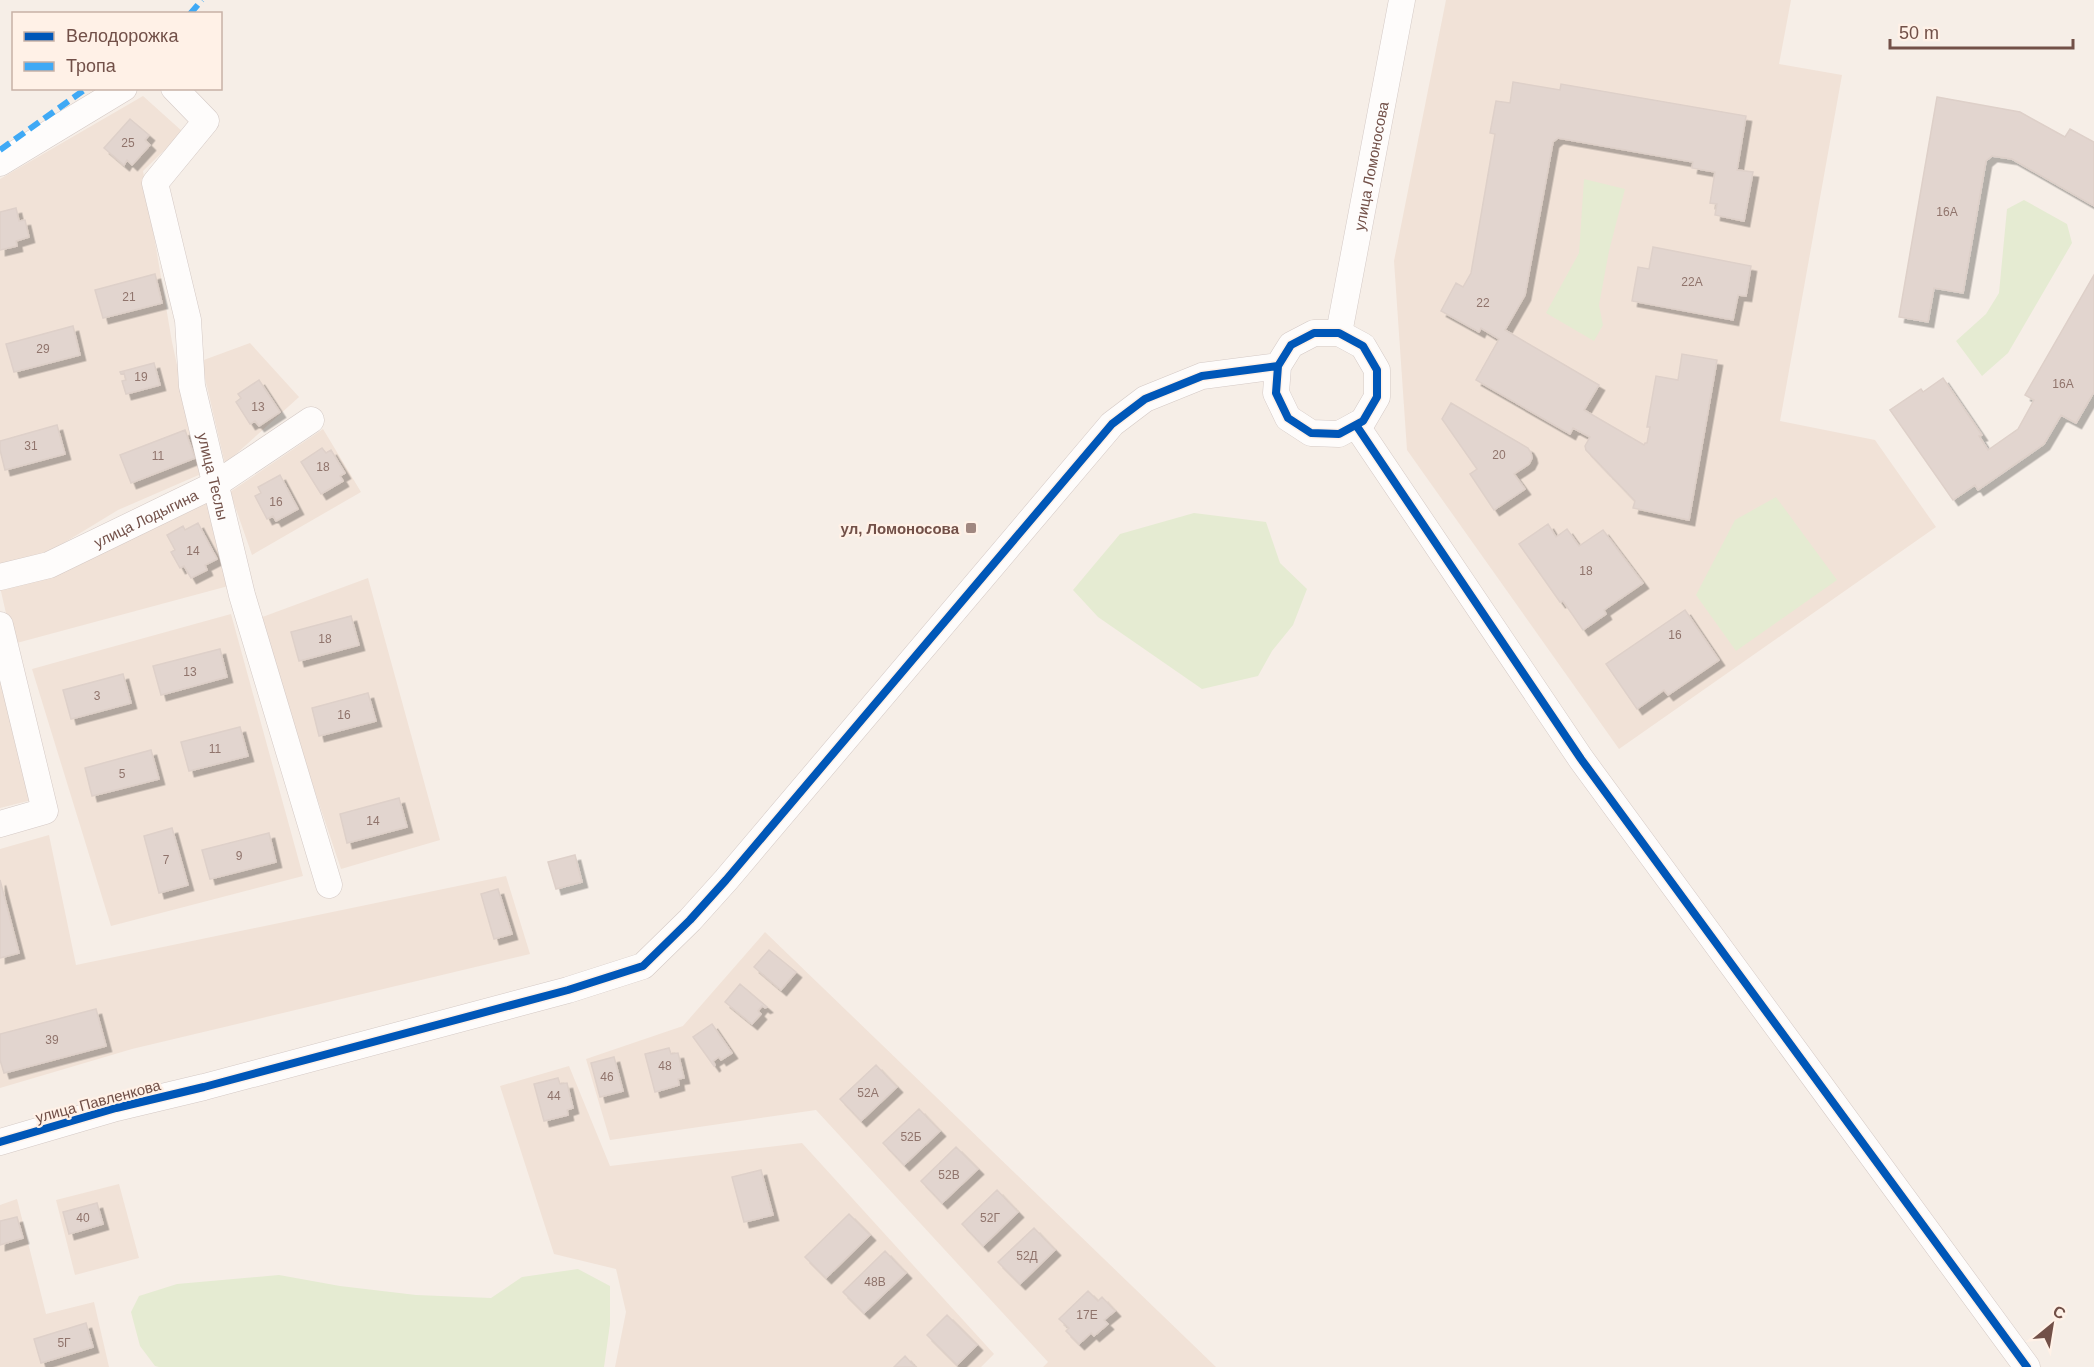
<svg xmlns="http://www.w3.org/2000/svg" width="2094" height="1367" font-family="Helvetica,sans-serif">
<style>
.residential{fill:#f1e2d7}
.green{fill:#e5ebd2}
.building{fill:#e2d5cf;stroke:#ded0c9;stroke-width:1.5;filter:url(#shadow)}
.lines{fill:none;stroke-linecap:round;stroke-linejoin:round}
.street-casing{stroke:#d4c9c5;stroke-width:27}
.street{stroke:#fefcfb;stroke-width:26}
.quiet{stroke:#3fa9f5;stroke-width:6;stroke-dasharray:12 6;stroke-linecap:butt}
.cycleway-casing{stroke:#fff1e7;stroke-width:11}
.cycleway{stroke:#0057b8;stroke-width:8}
.poi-dot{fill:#a08780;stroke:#fff1e7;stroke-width:2}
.labels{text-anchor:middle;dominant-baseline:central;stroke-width:4.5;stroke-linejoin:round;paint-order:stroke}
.number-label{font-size:12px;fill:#90746c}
.street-label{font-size:15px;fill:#725048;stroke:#fff1e7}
.poi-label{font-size:15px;font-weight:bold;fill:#725048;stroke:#fff1e7;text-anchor:end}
</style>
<defs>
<filter id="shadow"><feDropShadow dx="5.5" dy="5.5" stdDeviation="0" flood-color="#0004"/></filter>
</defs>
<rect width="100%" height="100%" fill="#f6eee7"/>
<!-- residential -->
<path class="residential" d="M1446,0H1791L1779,64L1842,75L1780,421L1875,440L1936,527L1619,749L1407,450L1394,261Z
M143,96L183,132L143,171L172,342L201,474L118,510L49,552L0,566V179Z
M250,343L299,397L225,464L201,361Z
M323,429L361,492L252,555L230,492Z
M206,497L232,585L13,644L0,587Z
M368,578L440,840L341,869L257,619Z
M231,614L303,876L111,926L32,669Z
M0,673L32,800L0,808Z
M49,835L76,965L506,876L530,954L132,1049L0,1088V849Z
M765,932L1216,1367H1043L1048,1362L816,1110L610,1140L586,1059L683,1026Z
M569,1066L610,1166L802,1143L994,1354L981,1367H615L626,1312L616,1269L554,1254L500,1086Z
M119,1184L139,1258L75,1275L56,1200Z
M17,1199L46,1314L94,1302L109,1367H0V1205Z"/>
<!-- green -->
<path class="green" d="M1584,179L1625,189L1609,251L1599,305L1603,325L1594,341L1546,313L1579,253Z
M2024,200L2067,224L2072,243L2008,353L1982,376L1956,341L1986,314L1999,293L2007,209Z
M1776,497L1837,580L1736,651L1696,595L1735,520Z
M1194,513L1266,522L1280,563L1307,589L1293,625L1272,651L1258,676L1202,689L1098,617L1073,590L1120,534Z
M578,1269L610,1286V1324L604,1367H159L155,1366L140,1346L131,1312L139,1296L177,1284L279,1275L340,1286L416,1295L491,1298L522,1277Z"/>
<!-- building -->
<path class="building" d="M1513,82L1560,90L1561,84L1746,116L1737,170L1753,172L1744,221L1715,215L1717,204L1710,203L1715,172L1692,168L1693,162L1558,138L1553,142L1525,295L1505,330L1599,385L1584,410L1644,445L1645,443H1647L1650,427H1647L1656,376L1678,380L1682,354L1717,360L1689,520L1633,508L1635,501L1586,450L1585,446L1590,437L1573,428L1570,434L1476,380L1499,339L1481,328L1479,332L1441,311L1456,283L1463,287L1471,273L1495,134L1490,133L1496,101L1510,103Z
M1937,97L2020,112L2065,137L2070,129L2094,142V206L2012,159L1992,156L1986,161L1963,293L1934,288L1928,322L1899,317Z
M130,119L149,135L145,140L150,145L132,165L127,160L124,165L104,148Z
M16,208L19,221L25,220L29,237L16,241L17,246L0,250V212Z
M1653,247L1751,266L1746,296L1738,295L1733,320L1632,301L1638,267L1649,269Z
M155,274L162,303L103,318L95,290Z
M2094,275V392L2076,423L2061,415L2044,444L1978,490L1975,485L1953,500L1890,410L1921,389L1923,392L1943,378L1982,435L1979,436L1988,450L2018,429L2034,400L2025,395Z
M73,326L80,355L14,372L6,344Z
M154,363L160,385L126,394L122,381L126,380L124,373L121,374L120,372Z
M259,380L280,412L259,426L255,421L250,424L236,402L241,398L238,394Z
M1451,403L1528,448L1531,453L1532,458L1529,464L1514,474L1525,489L1494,510L1470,474L1477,469L1442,419Z
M57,425L65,454L5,470L0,450V441Z
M185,430L195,458L131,483L120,455Z
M322,448L326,453L331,450L345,473L340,476L343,481L321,494L301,462Z
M280,475L298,509L276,521L273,516L267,519L255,496L261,493L258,487Z
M198,523L217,559L205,565L207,570L191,578L184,566L180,568L171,552L175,550L167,535L183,526L185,530Z
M1548,524L1556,537L1567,529L1579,546L1603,530L1643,583L1604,610L1606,614L1583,630L1563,601L1560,602L1519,544Z
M1685,610L1719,660L1668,695L1664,690L1637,709L1606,664Z
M351,616L359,645L299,661L291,632Z
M220,649L227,677L161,695L153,666Z
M123,674L131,703L71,719L63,690Z
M368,693L376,721L319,736L312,708Z
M240,727L248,756L189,771L181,742Z
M151,750L159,779L92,796L85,768Z
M399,798L407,827L347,843L340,814Z
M172,828L188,885L159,893L144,836Z
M269,833L276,862L210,879L202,850Z
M575,855L582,882L556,889L548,862Z
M0,880L19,953L0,958Z
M498,889L512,934L494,939L481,894Z
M769,950L796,972L781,990L754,967Z
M740,984L767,1007L765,1008L762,1006L758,1011L761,1014L752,1024L725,1002Z
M96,1009L106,1046L4,1073L0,1060V1034Z
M712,1024L732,1053L721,1060L719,1057L713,1061L715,1065L714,1066L693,1037Z
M669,1048L671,1054L678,1053L684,1078L678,1079L679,1085L655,1092L645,1054Z
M614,1057L623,1091L600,1097L591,1063Z
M876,1065L897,1087L861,1121L840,1099Z
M558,1078L560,1084L567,1083L573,1108L567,1110L568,1115L544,1121L534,1084Z
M919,1109L940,1131L904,1165L883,1143Z
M956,1147L978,1169L942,1203L921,1181Z
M761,1170L773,1215L744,1222L732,1177Z
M997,1190L1018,1212L983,1246L962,1224Z
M97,1203L103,1224L69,1234L63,1212Z
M849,1214L870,1235L826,1278L805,1257Z
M17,1217L23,1238L0,1245V1221Z
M1034,1228L1055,1250L1020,1284L998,1262Z
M885,1251L906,1273L864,1313L843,1292Z
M1088,1291L1098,1301L1102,1297L1115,1311L1104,1320L1108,1324L1094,1336L1091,1333L1079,1344L1066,1331L1069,1328L1059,1319Z
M947,1315L977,1345L957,1365L927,1335Z
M86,1323L93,1347L41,1363L34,1339Z
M905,1356L915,1367H894Z"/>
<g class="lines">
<defs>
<g id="street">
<path id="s1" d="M174,88L206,121L155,183L188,320L192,386L242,595L329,885"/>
<path d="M0,163L124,88"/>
<path id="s2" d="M1339,333L1402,0"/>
<path d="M1356,425L1581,759L2027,1367"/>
<path id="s3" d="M0,577L49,565L216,484L311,420"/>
<path d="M0,625L45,811L0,824"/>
<path d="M0,1142L116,1108L204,1087L568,990L643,966L690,920L726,880L1112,424L1145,399L1202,376L1278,366L1291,345L1314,333H1339L1363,346L1377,370V397L1363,421L1339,434L1311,433L1288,418L1276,393L1278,366"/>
</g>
</defs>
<!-- street casing -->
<use href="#street" class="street-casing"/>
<!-- street -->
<use href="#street" class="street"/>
<!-- quiet -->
<path class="quiet" d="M190,14L202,0
M0,150L87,88"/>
<defs>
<path id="cycleway" d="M1356,425L1581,759L2027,1367
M0,1142L116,1108L204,1087L568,990L643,966L690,920L726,880L1112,424L1145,399L1202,376L1278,366L1291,345L1314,333H1339L1363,346L1377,370V397L1363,421L1339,434L1311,433L1288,418L1276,393L1278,366"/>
</defs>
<!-- cycleway casing -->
<use href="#cycleway" class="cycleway-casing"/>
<!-- cycleway -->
<use href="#cycleway" class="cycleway"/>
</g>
<!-- markers -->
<rect class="poi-dot" x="965" y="522" width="12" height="12" rx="3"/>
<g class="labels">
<!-- number labels -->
<g class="number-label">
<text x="128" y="143">25</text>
<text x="1947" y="212">16А</text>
<text x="1692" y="282">22А</text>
<text x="129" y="297">21</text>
<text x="1483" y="303">22</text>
<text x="43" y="349">29</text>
<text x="141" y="377">19</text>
<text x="2063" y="384">16А</text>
<text x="258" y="407">13</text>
<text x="31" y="446">31</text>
<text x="1499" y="455">20</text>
<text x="158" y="456">11</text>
<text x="323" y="467">18</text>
<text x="276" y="502">16</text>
<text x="193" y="551">14</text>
<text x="1586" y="571">18</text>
<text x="1675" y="635">16</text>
<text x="325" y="639">18</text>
<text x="190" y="672">13</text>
<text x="97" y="696">3</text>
<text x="344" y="715">16</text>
<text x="215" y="749">11</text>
<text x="122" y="774">5</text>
<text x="373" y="821">14</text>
<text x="239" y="856">9</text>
<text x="166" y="860">7</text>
<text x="52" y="1040">39</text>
<text x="665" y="1066">48</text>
<text x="607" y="1077">46</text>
<text x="868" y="1093">52А</text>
<text x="554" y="1096">44</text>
<text x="911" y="1137">52Б</text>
<text x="949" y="1175">52В</text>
<text x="83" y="1218">40</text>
<text x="990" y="1218">52Г</text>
<text x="1027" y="1256">52Д</text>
<text x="875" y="1282">48В</text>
<text x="1087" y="1315">17Е</text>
<text x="64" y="1343">5Г</text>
</g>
<!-- street labels -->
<g class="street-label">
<text stroke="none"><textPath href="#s2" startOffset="170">улица Ломоносова</textPath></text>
<text stroke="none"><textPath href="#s1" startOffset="426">улица Теслы</textPath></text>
<text stroke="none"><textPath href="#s3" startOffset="158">улица Лодыгина</textPath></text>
<text transform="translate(98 1101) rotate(-15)">улица Павленкова</text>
</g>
<!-- poi labels -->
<g class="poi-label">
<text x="959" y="528">ул, Ломоносова</text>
</g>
</g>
<!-- legend -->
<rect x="12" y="12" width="210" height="78" fill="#fff1e7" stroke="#c7b1a7" stroke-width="1.5"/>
<rect x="24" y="32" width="30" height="9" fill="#0057b8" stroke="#c7b1a7" stroke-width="1.5"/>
<text x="66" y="42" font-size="18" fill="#725048">Велодорожка</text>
<rect x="24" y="62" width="30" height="9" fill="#3fa9f5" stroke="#c7b1a7" stroke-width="1.5"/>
<text x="66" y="72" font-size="18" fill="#725048">Тропа</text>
<!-- north arrow -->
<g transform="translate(2052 1325) rotate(30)" stroke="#fff1e7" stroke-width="4.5" paint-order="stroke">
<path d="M0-4.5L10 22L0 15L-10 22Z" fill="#725048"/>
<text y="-9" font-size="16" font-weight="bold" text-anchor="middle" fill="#725048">С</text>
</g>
<!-- scale -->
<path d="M1890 39v9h183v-9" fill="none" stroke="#725048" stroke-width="3"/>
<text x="1899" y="39" font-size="18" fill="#725048" stroke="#fff1e7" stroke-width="4.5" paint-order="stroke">50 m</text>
</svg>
